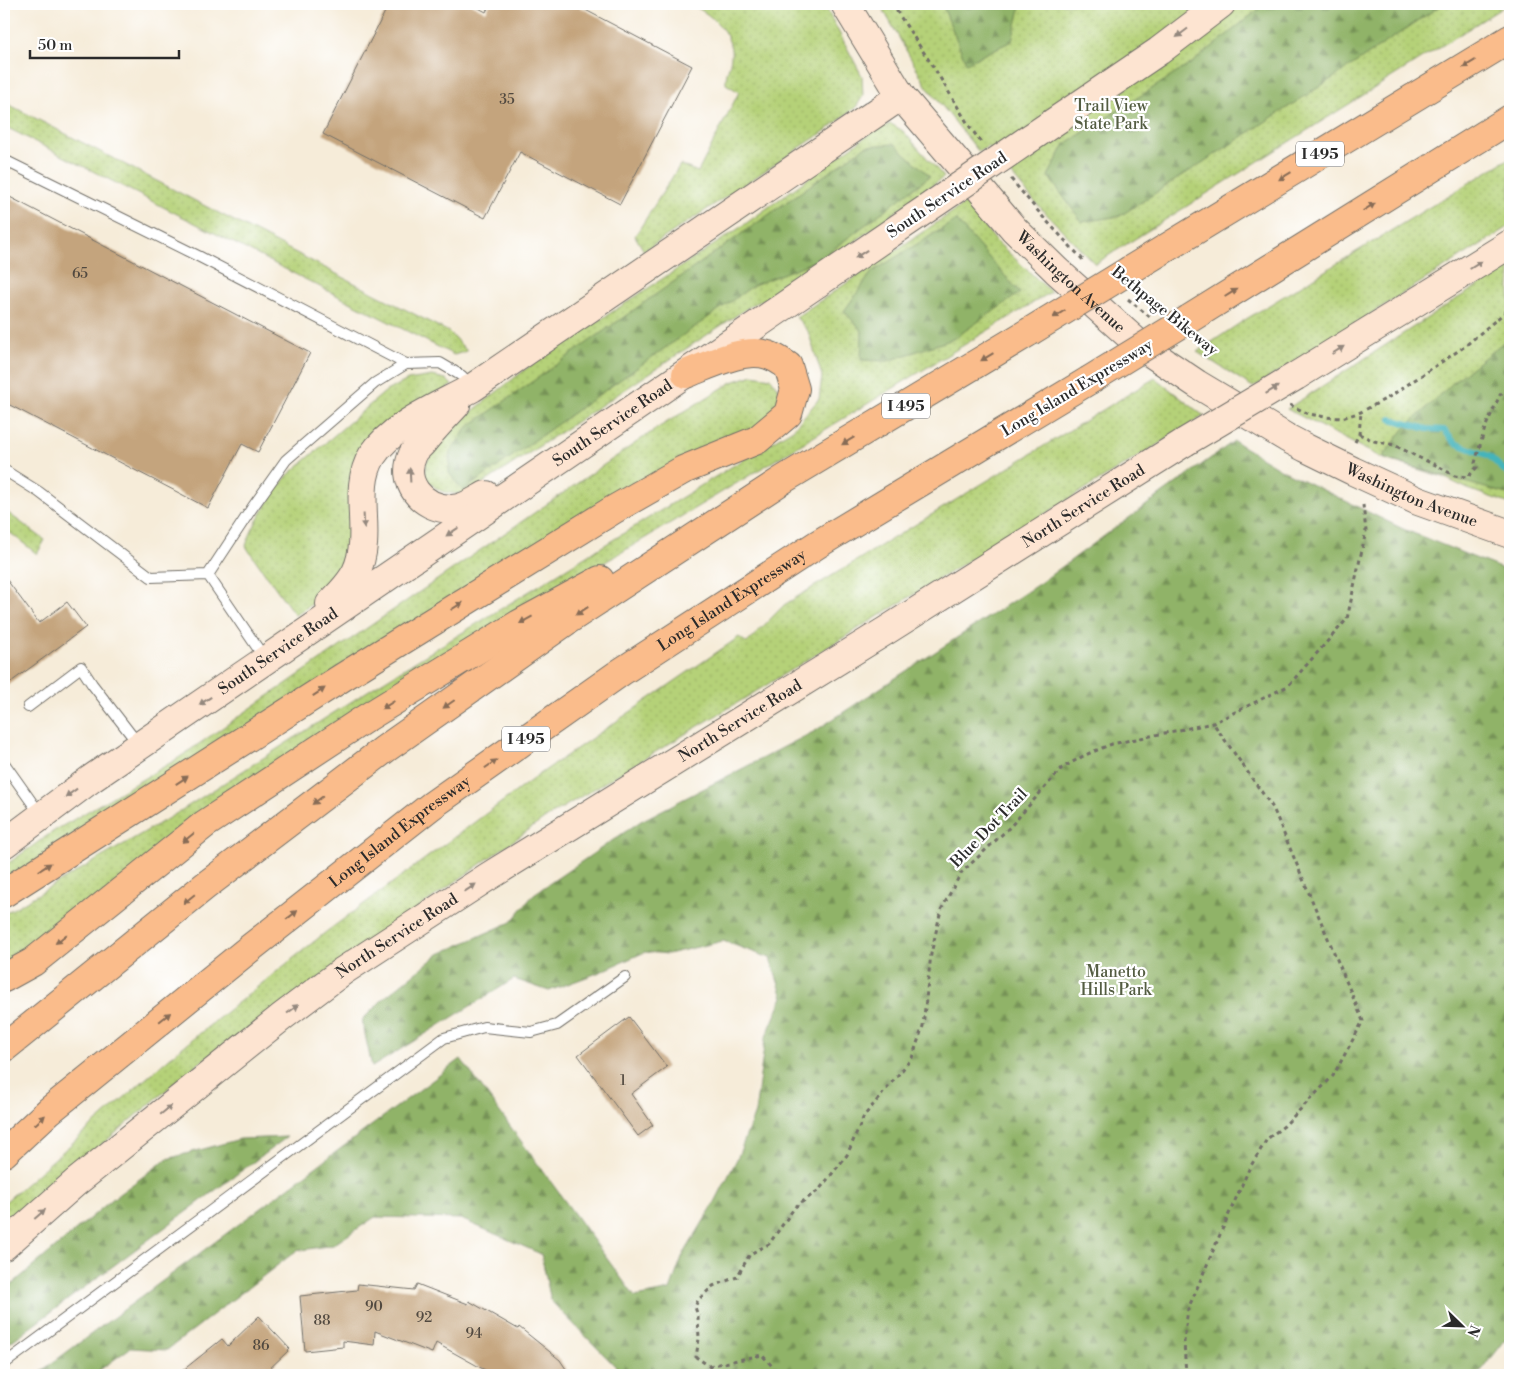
<svg xmlns="http://www.w3.org/2000/svg" width="1514" height="1379" font-family="'Libre Bodoni',serif">
<style>
.grass{fill:url(#grass-dots);stroke:#707e52}
.forest{fill:url(#forest-firs);stroke:#5e6f4a}
.lines{fill:none;stroke-linecap:round;stroke-linejoin:round}
.stream{stroke:#44b4bb;stroke-width:6}
.building{fill:#c4a47d}
.lane-casing{stroke:#726f68;stroke-width:12}
.secondary-casing{stroke:#726f68;stroke-width:30}
.highway-casing{stroke:#726f68;stroke-width:30}
.path{stroke:#726f68;stroke-width:3;stroke-dasharray:4 4;stroke-linecap:butt}
.lane{stroke:#fff;stroke-width:10}
.secondary{stroke:#fde4d1;stroke-width:28}
.highway{stroke:#fabc8b;stroke-width:28}
.secondary-bridge-casing{stroke:#726f68;stroke-width:30;stroke-linecap:butt}
.highway-bridge-casing{stroke:#726f68;stroke-width:30;stroke-linecap:butt}
.secondary-bridge{stroke:#fde4d1;stroke-width:28}
.highway-bridge{stroke:#fabc8b;stroke-width:28}
.oneway{fill:#94887e}
.oneway2{fill:#886c56}
.labels{text-anchor:middle;dominant-baseline:central;stroke-width:4.5;stroke-linejoin:round;paint-order:stroke}
.number-label{font-size:14px;fill:#514940}
.shield{fill:#fff;stroke:#6b6b6b;stroke-width:1}
.shield-label{font-size:15px;font-weight:bold;fill:#2b2b2b}
.park-label{font-size:16px;fill:#545d42;stroke:#fff}
.street-label{font-size:16px;fill:#2b2b2b;stroke:#fff}
</style>
<defs>
<pattern id="grass-dots" width="8" height="8" patternUnits="userSpaceOnUse" patternTransform="scale(1.25)"><rect width="8" height="8" fill="#b5d178"/><path d="M2 2h.1M6 6h.1" fill="none" stroke="#9cb468" stroke-width="1.8" stroke-linecap="round"/></pattern>
<pattern id="forest-firs" width="22" height="20" patternUnits="userSpaceOnUse" patternTransform="scale(1.25)"><rect width="22" height="20" fill="#90b368"/><path d="M5 1l3.5 6h-7zM16 11l3.5 6h-7z" fill="#769256"/></pattern>
</defs>
<rect width="100%" height="100%" fill="#fff"/>
<filter id="ink" filterUnits="userSpaceOnUse"><feTurbulence type="fractalNoise" baseFrequency=".02" numOctaves="2"/><feDisplacementMap in="SourceGraphic" scale="10" xChannelSelector="R" yChannelSelector="G"/><feConvolveMatrix kernelMatrix="1 2 1 2 8 2 1 2 1" color-interpolation-filters="sRGB"/></filter>
<filter id="wash" filterUnits="userSpaceOnUse"><feTurbulence type="fractalNoise" baseFrequency=".0096" numOctaves="4" result="noise"/><feDisplacementMap in="SourceGraphic" scale="20" xChannelSelector="R" yChannelSelector="G"/><feGaussianBlur stdDeviation="1.12" result="paint"/><feColorMatrix in="noise" values="0 0 0 0 0 0 0 0 0 0 0 0 0 0 0 0 0 1.4 0 .05"/><feComposite in="paint" operator="in"/></filter>
<g filter="url(#wash)">
<rect width="100%" height="100%" fill="#f6ecd9"/>
<!-- grass -->
<path class="grass" d="M689,4H824L862,76L863,96L856,107L828,129L644,251L635,236L680,165L698,172L739,92L726,84C725,74 730,67 731,57C734,33 709,12 689,4Z
M880,4H1508L1095,264L1033,200L988,146L979,152L927,87Z
M4,102L449,332L467,351L454,355L4,126Z
M891,124L903,131L944,177L799,282L752,305L469,493C449,495 438,494 425,477L426,463L441,436L527,368L741,227L879,127Z
M1510,158V226L1264,381L1253,387L1197,352L1243,321Z
M966,203L996,241L1051,292L782,456L537,603L4,967V914L174,815L374,687L793,429L819,399L822,376L808,331L796,317Z
M1510,267V504L1468,489L1443,477L1382,458L1287,409L1458,298Z
M753,375L771,378L779,390V408L768,423L4,884V866L54,831L177,759L656,429L732,382Z
M432,376L446,379L452,385L374,442L356,552L330,592L295,615L249,551L246,546C251,527 275,490 288,475L386,391L408,380Z
M1155,378L1204,416L742,700L547,817L195,1066L4,1227V1203L174,1054L326,932L537,776L739,637L747,643L784,605Z
M4,510L45,540L37,554L4,528Z"/>
<!-- forest -->
<path class="forest" d="M942,4H1021L1012,41L966,63Z
M1265,4H1443L1336,76L1120,216L1082,222L1048,176L1065,144L1192,63Z
M895,144L930,176L820,259L754,285L463,491L449,473L450,452L468,427L866,146Z
M956,220L1020,293L953,339L888,361L861,360L862,331L844,311L872,272Z
M1510,337V495L1382,458L1404,429L1456,380Z
M1234,441L1282,470L1403,529L1510,572V1334L1478,1375H616V1367L551,1301L541,1254L461,1219L375,1217L333,1245L296,1251L167,1350L130,1348L93,1375H36L461,1059L635,1297L670,1290L682,1257L715,1202L737,1159L755,1113L765,1039L783,997L770,958L723,941L668,954L645,952L600,972L549,991L514,979L372,1067L362,1020L384,998L439,954L511,922L534,894L641,821L815,731L1040,583Z
M287,1137L4,1347V1291L115,1197L167,1159L240,1139Z"/>
<g class="lines">
<!-- stream -->
<path class="stream" d="M1391,419L1427,429L1444,430L1455,443L1489,456L1510,476"/>
</g>
<g id="blocks">
<!-- building -->
<path class="building" d="M389,4H471L486,12L490,4H574L692,66L620,204L520,152L485,218L323,134Z
M4,194L310,353L258,452L242,444L208,508L4,402Z
M4,576L39,623L67,602L86,627L4,687Z
M629,1017L667,1067L631,1094L653,1125L638,1136L578,1055Z
M358,1284L414,1290L417,1284L468,1304L469,1301L518,1329L519,1327L560,1360L570,1375H494L436,1343L432,1353L375,1331L374,1345L343,1341V1347L305,1351L300,1296L357,1290Z
M259,1316L290,1349L263,1375H177L222,1339L228,1346Z"/>
</g>
</g>
<g filter="url(#ink)">
<use href="#blocks" fill-opacity="0" stroke="#726f68" stroke-width="1"/>
<g class="lines">
<defs>
<path id="lane" d="M4,160L200,257L406,364
M4,470L39,492L151,577L208,575
M265,659L208,575L252,508L286,460L375,383L406,364L440,363L462,376L472,387
M28,707L81,667L92,684L139,745
M4,763L40,814
M4,1364L444,1038L484,1027L531,1032L557,1025L625,977"/>
<g id="secondary">
<path id="s1" d="M845,4L901,96L1014,229L1057,271L1142,347L1197,384L1287,438L1306,448L1353,471L1418,501L1510,534"/>
<path d="M1029,139L1159,51L1221,4"/>
<path d="M1296,376L1510,244"/>
<path d="M456,405C445,417 433,429 423,442C420,446 415,449 413,454C400,482 421,508 451,509C464,509 475,501 486,495"/>
<path d="M330,604C340,594 350,584 356,572C374,534 351,491 372,456C393,424 440,406 472,388L901,96"/>
<path id="s2" d="M4,844L91,779L916,216"/>
<path id="s3" d="M4,1246L75,1183L283,1016L343,971L486,878L887,630L1185,442"/>
</g>
<g id="highway">
<path d="M1130,270L1510,39"/>
<path d="M1189,319L1510,119"/>
<path d="M4,893L343,677L613,510L683,470L757,440L788,414L795,389L788,366C782,362 775,357 768,355C744,347 709,365 686,374"/>
<path d="M4,978L33,962L205,824L363,720L519,624L600,580"/>
<path d="M4,1048L205,886L385,749L568,620L784,479L1029,332"/>
<path id="s4" d="M4,1153L49,1111L249,949L431,806L621,672L818,544L1088,381"/>
</g>
</defs>
<!-- lane casing -->
<use href="#lane" class="lane-casing"/>
<!-- secondary casing -->
<use href="#secondary" class="secondary-casing"/>
<!-- highway casing -->
<use href="#highway" class="highway-casing"/>
<!-- path -->
<path class="path" d="M892,4L936,71L968,124L982,144
M1011,179L1043,217L1085,262
M1128,299L1150,317
M1290,405L1309,414L1325,417L1342,418L1361,412L1389,397L1464,347L1510,308
M1359,434L1374,441L1394,445L1420,458L1438,466L1455,476L1468,477L1477,467L1475,463L1485,428L1500,395L1510,385
M1355,442L1359,434L1361,412
M709,1366L762,1355L780,1375
M715,1375L709,1366L696,1357L699,1339L698,1316L695,1307L698,1300L713,1286L737,1277L750,1254L769,1244L795,1207L819,1190L847,1155L864,1116L912,1058L923,1026L931,954L941,910L961,873L1010,827L1062,768L1085,755L1112,744L1213,723L1288,686L1347,619L1366,531L1363,505
M1186,1375L1184,1342L1188,1309L1225,1223L1249,1169L1267,1139L1284,1126L1333,1076L1363,1021L1273,808L1213,723"/>
<!-- lane -->
<use href="#lane" class="lane"/>
<!-- secondary -->
<use href="#secondary" class="secondary"/>
<!-- highway -->
<use href="#highway" class="highway"/>
<defs>
<path id="secondary-bridge" d="M916,216L1029,139
M1185,442L1296,376"/>
<path id="highway-bridge" d="M1029,332L1130,270
M1088,381L1189,319"/>
</defs>
<!-- secondary-bridge casing -->
<use href="#secondary-bridge" class="secondary-bridge-casing"/>
<!-- highway-bridge casing -->
<use href="#highway-bridge" class="highway-bridge-casing"/>
<!-- secondary-bridge -->
<use href="#secondary-bridge" class="secondary-bridge"/>
<!-- highway-bridge -->
<use href="#highway-bridge" class="highway-bridge"/>
</g>
<!-- one-way arrows -->
<defs><path id="oneway-solid" d="M-6-.8H1V-3.2L6.5 0L1 3.2V.8H-6Z" transform="scale(1.25)"/></defs>
<g class="oneway">
<use href="#oneway-solid" transform="translate(1182 33) rotate(143)"/>
<use href="#oneway-solid" transform="translate(861 254) rotate(146)"/>
<use href="#oneway-solid" transform="translate(1476 265) rotate(-32)"/>
<use href="#oneway-solid" transform="translate(1338 350) rotate(-32)"/>
<use href="#oneway-solid" transform="translate(1272 390) rotate(-31)"/>
<use href="#oneway-solid" transform="translate(410 475) rotate(-93)"/>
<use href="#oneway-solid" transform="translate(364 521) rotate(87)"/>
<use href="#oneway-solid" transform="translate(452 532) rotate(146)"/>
<use href="#oneway-solid" transform="translate(205 701) rotate(146)"/>
<use href="#oneway-solid" transform="translate(71 793) rotate(144)"/>
<use href="#oneway-solid" transform="translate(470 888) rotate(-33)"/>
<use href="#oneway-solid" transform="translate(293 1009) rotate(-37)"/>
<use href="#oneway-solid" transform="translate(166 1110) rotate(-39)"/>
<use href="#oneway-solid" transform="translate(40 1214) rotate(-41)"/>
</g>
<g class="oneway2">
<use href="#oneway-solid" transform="translate(1469 64) rotate(149)"/>
<use href="#oneway-solid" transform="translate(1285 176) rotate(149)"/>
<use href="#oneway-solid" transform="translate(1369 207) rotate(-32)"/>
<use href="#oneway-solid" transform="translate(1231 293) rotate(-32)"/>
<use href="#oneway-solid" transform="translate(1059 314) rotate(148)"/>
<use href="#oneway-solid" transform="translate(987 357) rotate(149)"/>
<use href="#oneway-solid" transform="translate(848 441) rotate(149)"/>
<use href="#oneway-solid" transform="translate(457 606) rotate(-32)"/>
<use href="#oneway-solid" transform="translate(582 611) rotate(147)"/>
<use href="#oneway-solid" transform="translate(526 620) rotate(151)"/>
<use href="#oneway-solid" transform="translate(319 692) rotate(-33)"/>
<use href="#oneway-solid" transform="translate(449 704) rotate(145)"/>
<use href="#oneway-solid" transform="translate(388 705) rotate(148)"/>
<use href="#oneway-solid" transform="translate(491 764) rotate(-35)"/>
<use href="#oneway-solid" transform="translate(182 780) rotate(-33)"/>
<use href="#oneway-solid" transform="translate(318 800) rotate(143)"/>
<use href="#oneway-solid" transform="translate(188 838) rotate(141)"/>
<use href="#oneway-solid" transform="translate(45 867) rotate(-33)"/>
<use href="#oneway-solid" transform="translate(189 899) rotate(141)"/>
<use href="#oneway-solid" transform="translate(292 915) rotate(-38)"/>
<use href="#oneway-solid" transform="translate(61 939) rotate(141)"/>
<use href="#oneway-solid" transform="translate(165 1017) rotate(-39)"/>
<use href="#oneway-solid" transform="translate(40 1120) rotate(-43)"/>
</g>
</g>
<g class="labels">
<!-- number labels -->
<g class="number-label">
<text x="507" y="100">35</text>
<text x="80" y="274">65</text>
<text x="623" y="1081">1</text>
<text x="374" y="1307">90</text>
<text x="424" y="1318">92</text>
<text x="322" y="1321">88</text>
<text x="474" y="1334">94</text>
<text x="261" y="1346">86</text>
</g>
<!-- shield labels -->
<g class="shield">
<rect x="1296" y="141.5" width="48" height="25" rx="4"/>
<rect x="882" y="393.5" width="48" height="25" rx="4"/>
<rect x="502" y="726.5" width="48" height="25" rx="4"/>
</g>
<g class="shield-label">
<text x="1320" y="154">I 495</text>
<text x="906" y="406">I 495</text>
<text x="526" y="739">I 495</text>
</g>
<!-- park labels -->
<g class="park-label">
<text x="1111" y="106">Trail View<tspan x="1111" dy="18">State Park</tspan></text>
<text x="1116" y="972">Manetto<tspan x="1116" dy="18">Hills Park</tspan></text>
</g>
<!-- street labels -->
<g class="street-label">
<text transform="translate(947 195) rotate(-34)">South Service Road</text>
<text stroke="none"><textPath href="#s1" startOffset="360">Washington Avenue</textPath></text>
<text transform="translate(1165 311) rotate(39)">Bethpage Bikeway</text>
<text transform="translate(1077 388) rotate(-31)">Long Island Expressway</text>
<text stroke="none"><textPath href="#s2" startOffset="740">South Service Road</textPath></text>
<text stroke="none"><textPath href="#s1" startOffset="765">Washington Avenue</textPath></text>
<text stroke="none"><textPath href="#s3" startOffset="1311">North Service Road</textPath></text>
<text stroke="none"><textPath href="#s4" startOffset="915">Long Island Expressway</textPath></text>
<text stroke="none"><textPath href="#s2" startOffset="335">South Service Road</textPath></text>
<text stroke="none"><textPath href="#s3" startOffset="906">North Service Road</textPath></text>
<text transform="translate(989 828) rotate(-46)">Blue Dot Trail</text>
<text stroke="none"><textPath href="#s4" startOffset="510">Long Island Expressway</textPath></text>
<text stroke="none"><textPath href="#s3" startOffset="501">North Service Road</textPath></text>
</g>
</g>
<!-- margin -->
<rect width="1514" height="1379" fill="none" stroke="#fff" stroke-width="20"/>
<!-- north arrow -->
<g transform="translate(1462 1326) rotate(113)" stroke="#ffffff" stroke-width="4" paint-order="stroke">
<path d="M0-4L9 19L0 12L-9 19Z" fill="#2b2b2b"/>
<text y="-8" font-size="14" font-weight="bold" text-anchor="middle" fill="#2b2b2b">N</text>
</g>
<!-- scale -->
<path d="M30 50v8h149v-8" fill="none" stroke="#2b2b2b" stroke-width="2.5"/>
<text x="38" y="50" font-size="15" fill="#2b2b2b" stroke="#ffffff" stroke-width="4" paint-order="stroke">50 m</text>
</svg>
